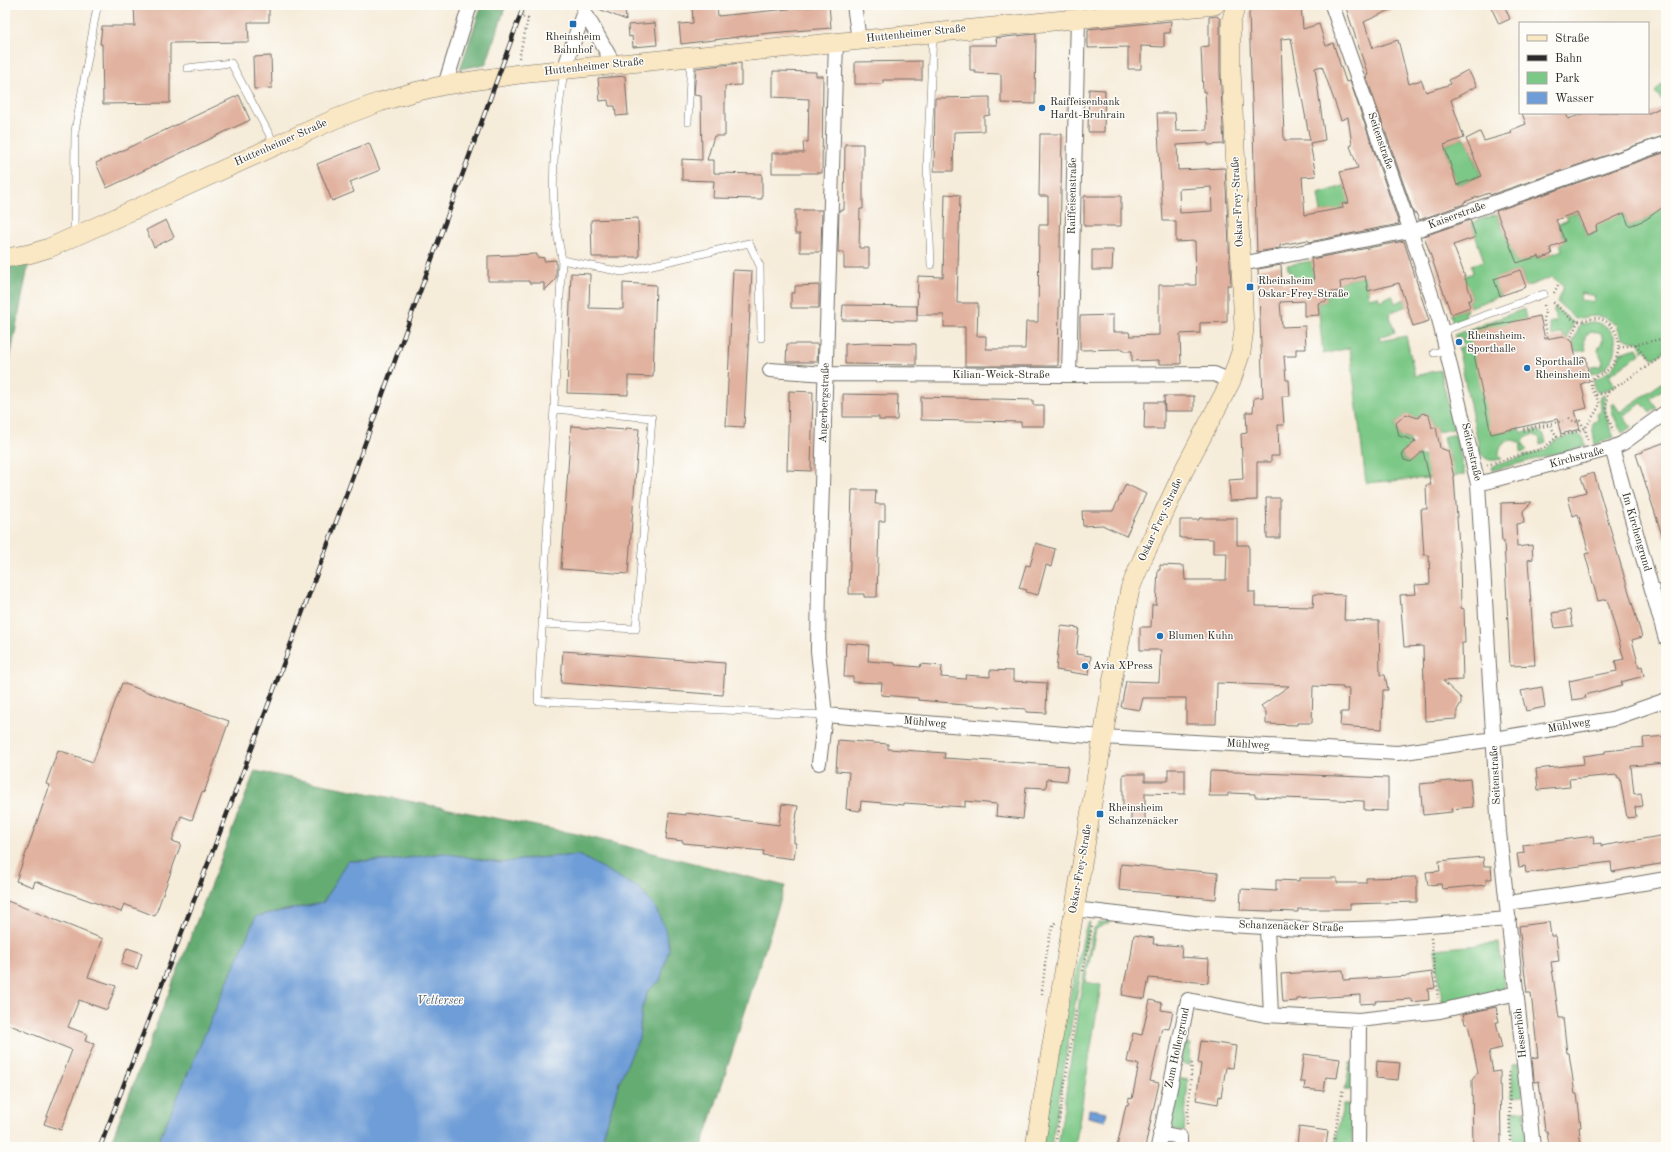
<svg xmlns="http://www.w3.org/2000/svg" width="1671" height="1152" font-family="'Old Standard TT',serif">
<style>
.green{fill:#7cc886;stroke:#547a58;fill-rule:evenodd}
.forest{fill:#65ac73;stroke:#486c4f}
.water{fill:#6e9dd7;stroke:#4c6481}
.building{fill:#e1b29f;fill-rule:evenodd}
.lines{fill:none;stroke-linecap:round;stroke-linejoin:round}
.lane-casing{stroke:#726f68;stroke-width:8}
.street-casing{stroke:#726f68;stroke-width:16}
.secondary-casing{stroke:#726f68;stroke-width:20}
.path{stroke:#726f68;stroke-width:2.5;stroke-dasharray:1 3;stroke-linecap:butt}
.lane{stroke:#fff;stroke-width:7}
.street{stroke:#fff;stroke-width:14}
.secondary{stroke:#fae7c3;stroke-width:19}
.rail-casing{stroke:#2b2b2b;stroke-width:4.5}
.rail{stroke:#fdfcf7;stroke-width:3;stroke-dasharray:9;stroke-linecap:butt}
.poi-dot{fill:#1f6fb2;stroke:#fdfcf7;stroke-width:1.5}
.labels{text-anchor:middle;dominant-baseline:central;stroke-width:3;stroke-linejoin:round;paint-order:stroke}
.street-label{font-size:11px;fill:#2b2b2b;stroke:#fdfcf7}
.poi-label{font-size:11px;fill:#2b2b2b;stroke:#fdfcf7;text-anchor:start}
.water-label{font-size:12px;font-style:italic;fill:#465970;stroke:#fdfcf7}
</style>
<rect width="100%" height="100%" fill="#fdfcf7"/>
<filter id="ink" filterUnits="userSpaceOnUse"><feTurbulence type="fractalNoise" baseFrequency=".025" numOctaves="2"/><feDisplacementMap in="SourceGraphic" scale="8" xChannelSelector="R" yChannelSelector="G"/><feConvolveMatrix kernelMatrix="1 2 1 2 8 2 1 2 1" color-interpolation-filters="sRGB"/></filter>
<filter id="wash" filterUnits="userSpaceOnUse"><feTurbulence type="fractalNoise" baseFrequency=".012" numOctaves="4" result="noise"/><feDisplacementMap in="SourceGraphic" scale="16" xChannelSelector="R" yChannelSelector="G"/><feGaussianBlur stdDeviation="0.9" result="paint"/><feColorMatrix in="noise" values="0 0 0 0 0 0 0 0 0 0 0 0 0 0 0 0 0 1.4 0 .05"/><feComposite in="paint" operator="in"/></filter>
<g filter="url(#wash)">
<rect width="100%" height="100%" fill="#f6ecda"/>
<!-- green -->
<path class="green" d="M1666,80V105L1655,92Z
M1464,138L1466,139L1481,176L1455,186L1444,179L1454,175L1444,145Z
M1666,183V351L1653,359L1646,349L1643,352L1638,341L1633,342L1622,337L1617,327L1618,324H1614C1603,313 1591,316 1576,319L1557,302L1564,286L1552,277L1526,287L1520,270L1495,279L1500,296L1470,307L1468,301L1472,299L1469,289L1460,278L1473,273L1471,265L1484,261L1471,223L1497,214L1504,232L1519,228L1511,245L1517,263L1539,256L1540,259L1562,250L1560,244L1565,241L1558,224L1568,220L1566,216L1577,212L1587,235L1597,231L1594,221L1624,213L1629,226L1645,220L1651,216L1645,202ZM1581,293L1595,296L1593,302L1580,300Z
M1350,184L1349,203L1342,204L1343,209L1321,212L1318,194Z
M1312,261L1315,281L1303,282L1289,272L1287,265Z
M1365,276L1381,277L1366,280L1369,298L1378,296L1380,301L1392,295L1395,303L1405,299L1407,306L1389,313L1395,332L1379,337L1380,341L1406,336L1415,376L1440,370L1454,429L1437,432L1436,427L1432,428L1429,415L1423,413L1418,418L1406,414L1396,423L1399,436L1410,440L1411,445L1402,453L1404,460L1411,462L1419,455L1425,457L1441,472L1451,462L1448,451L1446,450L1443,437L1455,434L1465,475L1366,483L1350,348L1323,354L1318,303L1327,301L1325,293L1332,292V284Z
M1555,307L1574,323L1568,334V339L1563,336L1562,333L1552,336L1549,323L1556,321L1554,311Z
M1467,308L1464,320L1453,324L1451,314Z
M1524,309L1526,319L1491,433L1520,428L1522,433L1537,430L1544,435L1546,443L1540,445V439L1537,436C1530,434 1525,436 1523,443L1527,451L1520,453L1521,444C1511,435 1498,444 1499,456L1502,459C1493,461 1486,462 1480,452L1458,348L1464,346L1461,336L1455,338L1454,335Z
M1591,322C1625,323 1623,368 1591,374V367L1601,366L1603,362L1598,350L1603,340L1601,334L1591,331C1583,336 1584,341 1586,350L1575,352L1573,342L1580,325Z
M1637,348L1640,354L1609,375L1615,386L1598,393L1594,387V380C1606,374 1618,367 1620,353Z
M1666,380V387L1650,398L1657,408L1650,413L1642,403L1623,416L1631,427L1622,433L1613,415L1611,404L1613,402L1620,412Z
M1605,395C1604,410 1607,423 1614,437L1595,445L1592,425L1594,422L1598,420L1597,414L1601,411L1600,397Z
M1578,434L1584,439L1586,446L1494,470L1492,469L1493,466L1545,450L1558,439Z
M1110,920V922L1096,929L1085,982L1101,985L1075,1147H1058L1081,990L1093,929L1098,924Z
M1089,922H1090L1088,934L1072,1020L1051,1147H1042L1063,1024L1078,963L1085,930Z
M1499,943L1505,992L1443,1008L1435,949Z
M1185,1043L1190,1044L1189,1065L1180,1063Z
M1350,1063H1353L1352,1090H1345Z
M1519,1063L1523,1096L1512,1097V1064Z
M1178,1078L1188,1080L1184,1132L1167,1129Z
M1343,1104H1352V1147H1335Z
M1524,1110L1528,1147H1513L1512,1111Z"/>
<!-- forest -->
<path class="forest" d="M482,5H506L486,64L460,69Z
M29,262L5,384V268Z
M255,771L577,834L785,886L702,1147H600L619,1082L639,1038L642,1007L648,990L660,981L665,929L656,909L640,889L579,855L535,858L500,863L443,853L388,861H348L323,903L256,916L156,1147H109Z"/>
<!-- water -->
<path class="water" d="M443,853L500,863L535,858L579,855L640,889L656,909L665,929L669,949L660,981L648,990L642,1007L639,1038L619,1082L600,1147H156L256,916L323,903L347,861H388Z
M1089,1109L1107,1112L1105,1121L1088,1117Z"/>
<g id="blocks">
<!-- building -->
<path class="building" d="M134,5H269V22H248L249,42L170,43V103L103,104L102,44H100L102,26H135Z
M594,5H625L626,20L594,7Z
M692,5H717L718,16L829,5L831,28L770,33L681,44L679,24L693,23Z
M1253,5H1301L1303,29L1319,24L1326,46L1333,43L1346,82L1350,81L1399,224L1309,242L1308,240L1280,245V248L1257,252L1249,13ZM1291,38L1307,125L1310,140H1284L1281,39ZM1322,66L1341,120L1348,117L1352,145L1350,146L1358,168L1340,172L1349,203L1342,204L1343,208L1305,215L1302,177L1316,176L1310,143L1325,140L1315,68Z
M1345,5H1401L1364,22L1373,48L1398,40L1409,84L1421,80L1426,92L1451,84L1449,80L1468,70L1477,86L1451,100L1464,138L1444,145L1457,185L1482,176L1466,139L1480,132L1484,141L1512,133L1511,130L1526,124L1522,113H1566L1568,119L1585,113H1649L1666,105V135L1490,195L1489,193L1464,202V204L1419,220L1416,213L1414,214L1366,76L1368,75Z
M1490,5H1504L1510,19L1499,24Z
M1217,16L1220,19V72L1224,144L1208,145V143L1177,145L1178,170L1225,168L1231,285H1227V322L1200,323V333L1180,334L1181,364H1159V360L1132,361V351H1123V349L1080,350V316L1113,315V332H1129L1130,336L1159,335V285H1196L1195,241L1176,242V221H1163L1157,113H1175L1176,131L1207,130L1205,91L1203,92L1201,47L1209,46V17ZM1211,187L1212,211L1180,213L1179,189Z
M1171,21L1170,33H1164V47L1141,46V69H1128V47L1088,48V29Z
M655,23L657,45L633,47L632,36L629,37L628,25Z
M1036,34L1035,104L1001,103V74L975,73V70H970V45H997L996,38Z
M271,56L272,88L254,89L253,57Z
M922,61V80H883V84H855V62Z
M741,63V85L725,86V136H714L707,160H714V173L762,174V199L713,198L714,181L682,180V159L702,160L701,96L694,95L696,68Z
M773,71L816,72V76H823L822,173H772V153H804L803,142H808L809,99L773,97Z
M625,76L628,115L616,116L615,106H609L608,100L600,101L598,78Z
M1089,89L1105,90L1104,132H1088Z
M239,95L250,120L107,188L96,163Z
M990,97V115L984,116V131L954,132L953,171H934L935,98Z
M1040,134H1062L1058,366H965V327H944V315H917L918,276L943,277L945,194L960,195L957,303H978L977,336H986V349H1025L1026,322H1038L1039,225H1048V196H1039Z
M369,143L380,170L350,182L354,192L332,201L317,164Z
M845,144H863V209H860L859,248H869V268H844V252H838L839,210H844Z
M1666,152V205L1645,220L1629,226L1624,213L1596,226L1597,231L1587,235L1577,212L1556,220L1565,241L1550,248L1552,254L1540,259L1539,256L1517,263L1496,211Z
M1084,196H1121V226H1084Z
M795,210H822L821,252H800V234H795Z
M638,218L639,257H592L591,220Z
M166,220L174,237L154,247L146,230Z
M1470,220L1476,237L1453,245L1462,268L1472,299L1468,301L1470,307L1451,314L1424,236Z
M1404,241L1429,321L1413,326L1399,283L1368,291L1365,276L1340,282L1341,291L1325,293L1327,301L1318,303L1319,315L1304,316V301L1280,302L1282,327L1305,326L1306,349H1296V356H1284L1286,380H1289L1290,396H1282L1284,425H1278L1279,456H1271V462H1257V500L1230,501L1229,480L1243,479L1241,434L1247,433L1246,412H1253L1254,398L1263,397L1258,269L1281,265L1282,284L1314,280L1311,259Z
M1092,250H1113L1112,270H1092Z
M537,254V257L544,258V261L556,260V279L544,291V283H529V281H488V256Z
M733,270L752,271L744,427L726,426Z
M1520,270L1526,287L1500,296L1494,279Z
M571,273L590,274L589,308L623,309V283L656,285L653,377L628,376V395L567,393Z
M819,285V308H791V293H795V286Z
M843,305L917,306V321L842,320Z
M1540,316L1545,339L1563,336L1573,342L1576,360L1586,357L1589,381L1581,384L1587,408L1575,411L1580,429L1561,434L1557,419L1491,434L1469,331Z
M866,343L916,344V365L845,364V344Z
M787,344H818L817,362H786Z
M789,391L813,392L811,471L787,470Z
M843,394L898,395L897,420H879V417H843Z
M1164,396H1194V411H1165Z
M921,397L1033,400V405H1044V426H1021V422L921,420Z
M1145,402H1164V429H1144Z
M1422,413L1429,415L1432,428L1436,427L1440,448L1448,451L1454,477L1460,559L1461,608L1464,609L1465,643H1462L1463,680L1443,681L1461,698V703L1457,710V719L1425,721L1423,646L1404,647L1400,595L1416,594L1415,585L1430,584L1429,555H1424L1421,509H1427L1426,485H1431L1423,451L1411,462L1404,460L1402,453L1416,441L1399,436L1396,423L1406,414L1418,418Z
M571,426L626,430V428L639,429L628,574L561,569Z
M1666,442V538H1663L1636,454L1643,452V450Z
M1594,473L1642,637L1632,640L1639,667L1642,666L1644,676L1621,682L1622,685L1585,695L1586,698L1572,700L1569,681L1617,671L1615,661L1624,659L1607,599L1598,601L1585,554L1589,553L1578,514L1573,516L1568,497L1586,492L1581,477Z
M1126,484L1146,494L1126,536L1102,525L1083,526L1082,511H1113Z
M852,490H876L875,504H885V521H879L877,597H864V594H849Z
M1266,498H1280V538H1267Z
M1532,502L1523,511L1524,523L1516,524L1517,547L1532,545L1533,559L1528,560L1535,665L1510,666L1504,541H1502L1501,525V503Z
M1199,518H1237V545H1249V592H1255V606L1313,607L1314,594L1345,595L1344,620L1379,621L1380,675H1385L1388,690H1383L1382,729L1340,726L1341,712H1348L1349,689H1343V687L1313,686L1312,723H1297V725L1266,724V712L1261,706L1289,686L1217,683L1216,724H1186V698H1143L1140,710L1121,707L1126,681L1159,682L1161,650H1140V627H1151L1152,605H1156L1158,570H1160V565L1184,566L1185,580H1226L1227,553H1213V539L1180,538V520H1199Z
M1036,543L1055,549L1051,567L1046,565L1038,595L1026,592L1027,590L1019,588L1026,565L1030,566Z
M1570,610L1573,626L1555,628L1552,613Z
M1061,626L1079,628L1076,654L1091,656L1089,675L1056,670Z
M846,643L869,645L868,661L895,663V665L920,667L921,664L942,666L941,677L965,679L966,675L990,677V670L1013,671V681L1047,683L1046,713L1026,712V709L952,704V703L918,700V698L881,695L882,683L853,682V677H844Z
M563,651L725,663L723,695L561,683Z
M122,683L229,721L204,793L202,792L192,820L181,816L172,841L181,844L155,916L124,904L121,912L35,881L33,887L16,881L50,785L46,784L58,750L93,762Z
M1542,687L1545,707L1526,711L1521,691Z
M1666,736V763L1631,766L1634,794L1641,793L1643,806L1635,807L1636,817L1627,818L1620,778H1618L1617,775L1569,779L1570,787L1538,790L1536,769L1584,764L1583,756L1605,753V751L1644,747L1643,738Z
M838,740L888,744V749L945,753L944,758L1068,766L1066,781L1047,779L1046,788L1026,787L1023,819L996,816L997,804L965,801V807L904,803V805L861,801L860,811L846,809L849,772L836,771Z
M1168,769H1185V794L1145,793V821H1131V811H1123V774H1145V781H1168Z
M1210,771L1388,778V811L1364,810V801L1255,797V794L1228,793V796H1209Z
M1470,779L1473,807L1451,809L1452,812L1423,815L1420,784Z
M782,804L798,806L794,832V843H796L794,859L763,855L764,851L683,843V841L666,839L669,813L686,815V813L779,825Z
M1666,835V863L1612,872L1611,862L1526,873L1525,866L1519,867L1517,854L1524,853L1523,845L1593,836L1594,844L1601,843V846Z
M1483,857L1484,866H1491L1492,879H1486V885L1442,889L1441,884L1428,885L1426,872L1440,871L1439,861Z
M1121,864L1218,873L1216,899L1119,890Z
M1417,877V902L1350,904V909H1298V912L1240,910L1241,889L1276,891V880L1299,881V878H1337V883H1366V878Z
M5,900L103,939L88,977L116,986L107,1010L79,1000L68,1027L87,1034L85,1041L94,1044L61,1130L44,1124L72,1050L5,1023Z
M1549,922L1551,936H1556L1559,961L1551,962L1553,975L1559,1018H1563L1567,1053H1569L1575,1094H1577L1581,1127H1579L1581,1147H1549L1547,1131H1545L1539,1081L1535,1082L1534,1080L1532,1058L1538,1057L1531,993H1527L1519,926Z
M1134,935L1154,938L1153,944L1182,946L1181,957L1209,959L1208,983L1149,978L1145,999L1122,995L1127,970H1129Z
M127,948L142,953L137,969L121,964Z
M1343,970L1344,980L1409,976V975L1432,972L1435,988L1428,989L1429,1000L1412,1002V999L1375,1001L1376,1003L1360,1004V995L1297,999V1001L1283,1002L1281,974Z
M1150,1000L1162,1003L1161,1010L1173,1012L1169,1029L1162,1028L1150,1081L1159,1083L1145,1147H1117L1126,1105H1128L1129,1098L1132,1099L1139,1064L1127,1062L1133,1033L1142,1035Z
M1496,1007L1499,1022H1496L1502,1048L1489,1051L1493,1072L1500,1071L1501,1147H1473L1472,1080L1478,1072L1468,1024H1465L1463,1014Z
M1201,1041L1236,1046L1233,1068L1226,1067L1221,1097L1219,1096L1218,1104L1196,1100L1201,1064L1198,1063Z
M1304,1054L1340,1059L1337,1078L1326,1077L1324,1091L1304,1089L1305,1082H1300Z
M1377,1061L1400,1063L1398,1080L1376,1078Z
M1299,1127L1328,1131L1326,1147L1297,1145Z"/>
</g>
</g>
<g filter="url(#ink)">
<use href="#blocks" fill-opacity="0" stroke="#726f68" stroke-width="1"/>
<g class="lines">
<defs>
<path id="lane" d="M187,68L231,63L275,145
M564,71C557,120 550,171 555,221C557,234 560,247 562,260L538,701L825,715
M688,122L691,57
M74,235L75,131L96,12L99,5
M562,260L622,272L749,243L760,266L761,338
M931,265L927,166L933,33
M1442,331L1544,294
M1434,353L1446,350
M542,624L636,629L652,418L554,409"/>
<path id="street" d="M586,5L584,11L614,65
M854,5L859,40
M1332,5L1408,223L1439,319L1478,484L1499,832L1533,1147
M564,70L584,11
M445,85L470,5
M1241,264L1419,229L1666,143
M770,370L826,374L1069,375L1214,374L1231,381
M1069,375L1078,18
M1612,448L1666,639
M1478,484L1612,448L1623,443L1666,412
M825,715L1103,737L1398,753L1494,739L1612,719L1666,700
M819,763L825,715L818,651L819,580L836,43
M1507,903L1608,889L1666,879
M1074,909L1194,923L1319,930L1388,928L1509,919
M1267,928L1271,1015
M1160,1133L1180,1137V1147
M1158,1147L1188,1000L1266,1015L1359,1020L1440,1011L1517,993
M1358,1147L1359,1020"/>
<path id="secondary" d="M5,258L29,254L49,248L335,119L380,102L414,92L445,85L519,74L1215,5
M1035,1147L1113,677L1130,589L1142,560L1184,470L1231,381L1241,352L1244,329L1241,264L1231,71V22L1236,5"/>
</defs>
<!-- lane casing -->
<use href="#lane" class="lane-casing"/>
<!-- street casing -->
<use href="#street" class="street-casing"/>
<!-- secondary casing -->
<use href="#secondary" class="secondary-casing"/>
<!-- path -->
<path class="path" d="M519,58L528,19L523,17
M1554,293L1558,285
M1544,305L1545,311L1544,321L1548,338
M1570,340L1578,321
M1636,344L1649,364
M1619,348L1666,338
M1608,392L1666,354
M1596,395L1608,392C1604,406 1608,419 1614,432
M1569,418L1574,422L1580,421L1585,429L1588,440
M1557,437L1550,425L1523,431V429L1563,421
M1487,465L1544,448L1557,437L1585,429C1590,420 1596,413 1600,404L1591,387V379C1597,376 1605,373 1610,368C1623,354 1622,327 1601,319C1592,316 1581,324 1574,320C1566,316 1559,306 1551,301
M1431,938L1438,998
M1083,971L1092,925
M1042,994C1043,982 1048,927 1056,922
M1509,1072L1510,1147
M1187,1124L1192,1062
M1055,1147L1076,1011
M1333,1147L1343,1088"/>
<!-- lane -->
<use href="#lane" class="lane"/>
<!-- street -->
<use href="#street" class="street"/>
<!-- secondary -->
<use href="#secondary" class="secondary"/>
<defs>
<path id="rail" d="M100,1147L257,735L352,479L524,5"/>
</defs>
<!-- rail casing -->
<use href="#rail" class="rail-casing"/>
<!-- rail -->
<use href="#rail" class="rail"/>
</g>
</g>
<!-- markers -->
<g class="poi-dot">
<rect x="569" y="20" width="8" height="8" rx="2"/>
<circle cx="1042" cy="108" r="4"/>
<rect x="1246" y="283" width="8" height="8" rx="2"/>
<circle cx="1459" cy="342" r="4"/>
<circle cx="1527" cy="368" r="4"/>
<circle cx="1160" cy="636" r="4"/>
<circle cx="1085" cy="666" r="4"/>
<rect x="1096" y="810" width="8" height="8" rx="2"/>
</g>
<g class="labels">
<!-- street labels -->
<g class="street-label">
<text transform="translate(916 34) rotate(-6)">Huttenheimer Straße</text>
<text transform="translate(594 67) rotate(-6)">Huttenheimer Straße</text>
<text transform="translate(1380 141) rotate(71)">Seitenstraße</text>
<text transform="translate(281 143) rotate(-24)">Huttenheimer Straße</text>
<text transform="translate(1073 196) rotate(-89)">Raiffeisenstraße</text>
<text transform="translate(1238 202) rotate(-93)">Oskar-Frey-Straße</text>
<text transform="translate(1457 216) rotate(-20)">Kaiserstraße</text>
<text x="1001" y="375">Kilian-Weick-Straße</text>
<text transform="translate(825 403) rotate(-88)">Angerbergstraße</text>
<text transform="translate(1471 452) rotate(77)">Seitenstraße</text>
<text transform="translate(1577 458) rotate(-15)">Kirchstraße</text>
<text transform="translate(1161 520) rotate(-65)">Oskar-Frey-Straße</text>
<text transform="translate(1636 532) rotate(74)">Im Kirchengrund</text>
<text transform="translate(925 723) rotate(5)">Mühlweg</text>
<text transform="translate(1569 726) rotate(-10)">Mühlweg</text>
<text transform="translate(1248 745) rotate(3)">Mühlweg</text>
<text transform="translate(1496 775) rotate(-93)">Seitenstraße</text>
<text transform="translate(1081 869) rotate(-80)">Oskar-Frey-Straße</text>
<text transform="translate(1291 927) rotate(2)">Schanzenäcker Straße</text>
<text transform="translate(1521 1033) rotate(-96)">Hesserhöh</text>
<text transform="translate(1178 1048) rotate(-78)">Zum Hollergrund</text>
</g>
<!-- poi labels -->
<g class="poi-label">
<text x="573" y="37" text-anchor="middle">Rheinsheim<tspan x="573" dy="13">Bahnhof</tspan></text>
<text x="1050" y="102">Raiffeisenbank<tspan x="1050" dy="13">Hardt-Bruhrain</tspan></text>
<text x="1258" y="281">Rheinsheim<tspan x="1258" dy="13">Oskar-Frey-Straße</tspan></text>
<text x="1467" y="336">Rheinsheim,<tspan x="1467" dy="13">Sporthalle</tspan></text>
<text x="1535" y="362">Sporthalle<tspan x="1535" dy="13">Rheinsheim</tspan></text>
<text x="1168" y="636">Blumen Kuhn</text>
<text x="1093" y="666">Avia XPress</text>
<text x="1108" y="808">Rheinsheim<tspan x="1108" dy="13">Schanzenäcker</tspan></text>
</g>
<!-- water labels -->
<g class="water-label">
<text x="440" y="1001">Vettersee</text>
</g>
</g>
<!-- margin -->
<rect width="1671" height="1152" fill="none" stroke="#fdfcf7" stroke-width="20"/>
<!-- legend -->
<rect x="1519" y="22" width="130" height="92" fill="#fdfcf7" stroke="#a9a8a5"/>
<rect x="1527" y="35" width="20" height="6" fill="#fae7c3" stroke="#a9a8a5"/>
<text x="1555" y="42" font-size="12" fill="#2b2b2b">Straße</text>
<rect x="1527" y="55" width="20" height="6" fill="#2b2b2b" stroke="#a9a8a5"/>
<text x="1555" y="62" font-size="12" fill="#2b2b2b">Bahn</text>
<rect x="1527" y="72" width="20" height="12" fill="#7cc886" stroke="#a9a8a5"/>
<text x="1555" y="82" font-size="12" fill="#2b2b2b">Park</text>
<rect x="1527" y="92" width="20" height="12" fill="#6e9dd7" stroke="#a9a8a5"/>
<text x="1555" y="102" font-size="12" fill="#2b2b2b">Wasser</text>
</svg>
